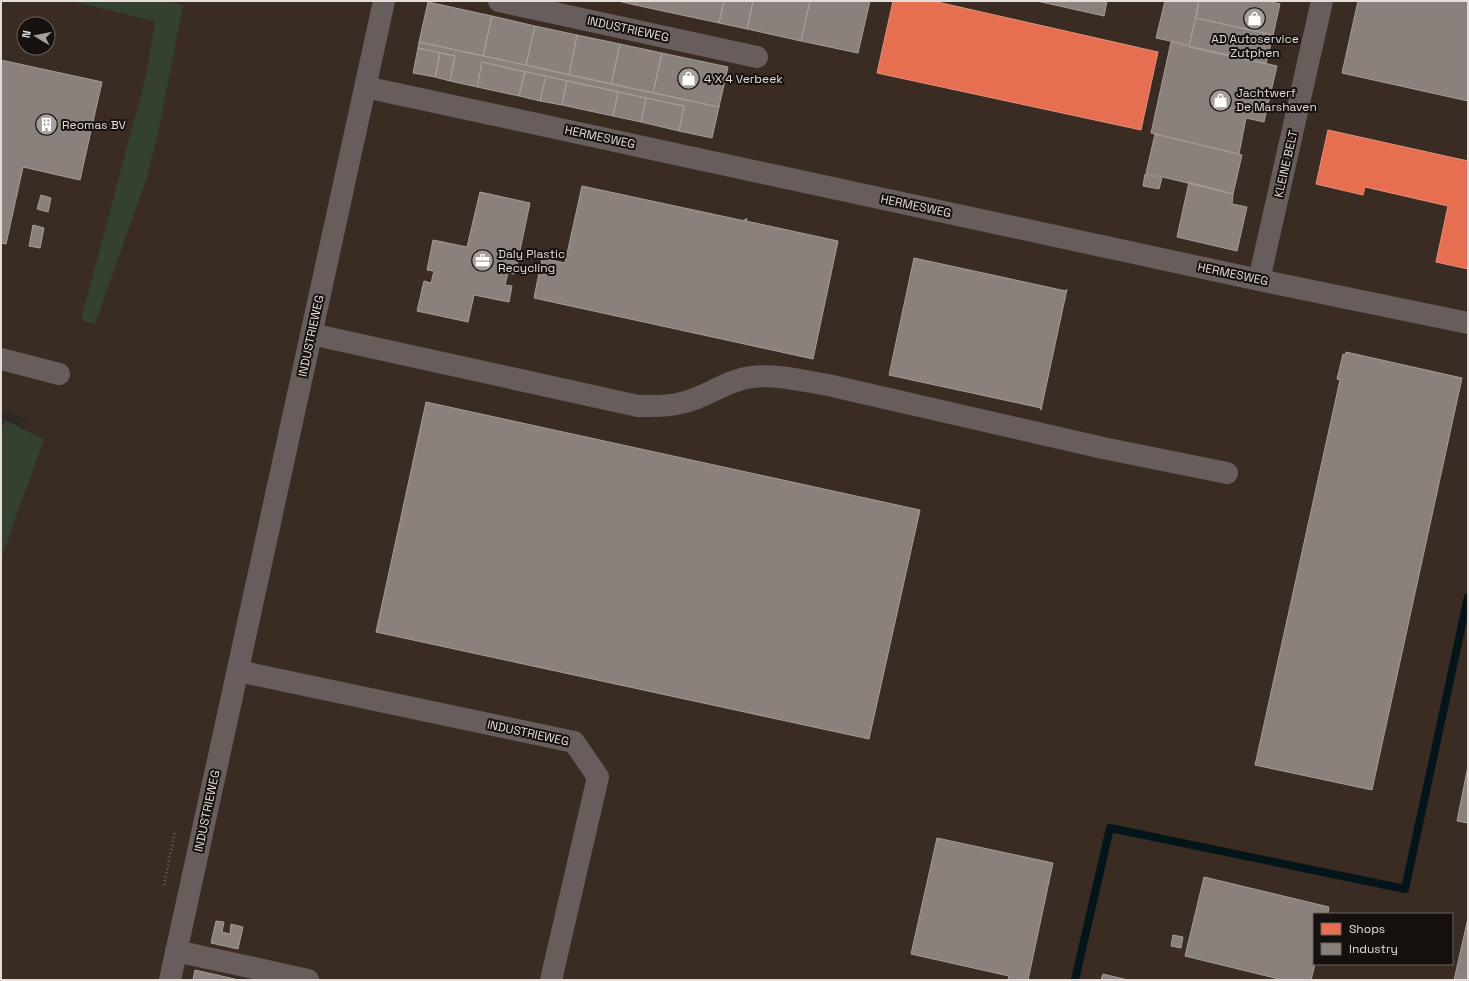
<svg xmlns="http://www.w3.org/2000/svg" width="1469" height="981" font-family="'Space Grotesk',sans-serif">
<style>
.built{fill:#3b2c23;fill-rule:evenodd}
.green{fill:#344030}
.shops{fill:#e76f51;stroke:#e6907a}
.industry{fill:#8a817c;stroke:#a59d98}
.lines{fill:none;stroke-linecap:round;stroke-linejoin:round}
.stream{stroke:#041519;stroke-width:8}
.path{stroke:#6c6463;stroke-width:2.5;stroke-dasharray:1 3;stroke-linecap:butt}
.minor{stroke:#685d5d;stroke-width:22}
.labels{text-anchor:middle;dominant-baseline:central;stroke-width:4;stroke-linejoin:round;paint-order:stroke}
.street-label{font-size:12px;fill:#e5ddd9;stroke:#16110e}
.poi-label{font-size:12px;fill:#e5ddd9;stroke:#16110e;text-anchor:start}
</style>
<rect width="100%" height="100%" fill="#2e2824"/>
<!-- built -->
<path class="built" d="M1,1H1468V980H1V501L27,419L1,411ZM24,24H48V48H24ZM1314,914H1452V964H1314Z"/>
<!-- green -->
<path class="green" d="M70,1H167L183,5L160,123L147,177L95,324L81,320L144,83L148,64L155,21Z
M5,420L44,439L1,559V431Z"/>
<!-- shops -->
<path class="shops" d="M893,1H933L1158,52L1141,130L877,73Z
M1328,130L1468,161V269L1436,262L1448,206L1365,187L1363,195L1316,184Z"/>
<!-- industry -->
<path class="industry" d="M618,1H636L635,5Z
M636,1H724L719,23L635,5Z
M724,1H753L747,29L719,23Z
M753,1H810L801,41L747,29Z
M810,1H870L858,53L801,41Z
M1037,1H1107L1104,16Z
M1165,1H1199L1189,45L1156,38Z
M1199,1H1268L1280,4L1273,35L1196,18Z
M1358,1H1468V101L1342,73Z
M428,2L492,16L483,56L419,42Z
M492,16L535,26L526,65L483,56Z
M1196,18L1273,35L1266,64L1189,47Z
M535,26L577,35L569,75L526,65Z
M577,35L620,44L611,84L569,75Z
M419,42L719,107L712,138L679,131L684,106L646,98L482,62L477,87L450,81L455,56L418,48Z
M1171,42L1277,66L1264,122L1246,118L1239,154L1151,133Z
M620,44L662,53L653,93L611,84Z
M418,48L440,53L435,77L413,73Z
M440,53L455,56L450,81L435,77Z
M662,53L728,67L719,107L653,93Z
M1,60L102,82L80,180L23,167L6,244L1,243Z
M482,62L525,72L519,96L477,87Z
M525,72L546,76L540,101L519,96Z
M546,76L567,81L562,105L540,101Z
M567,81L618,92L613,116L562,105Z
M618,92L646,98L641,122L613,116Z
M646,98L684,106L679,131L641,122Z
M1155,134L1242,155L1233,194L1146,173Z
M1145,174L1162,178L1159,189L1143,186Z
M1189,182L1233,194L1232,204L1247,207L1237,251L1177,237Z
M582,186L745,221V219H747L746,221L838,241L813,359L534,298L542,258L565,263Z
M480,192L530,203L515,274L508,273L505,285L512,286L509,302L474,295L468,322L417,311L424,281L431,283L434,271L427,270L433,240L467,247Z
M41,195L51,198L48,212L37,209Z
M33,225L44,228L40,248L29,246Z
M914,258L1066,291L1067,289L1041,410V408L889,375Z
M1346,352L1462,378L1372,790L1255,765L1340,380L1337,379L1343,354L1345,355Z
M426,402L920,510L869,739L376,632Z
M1468,766V823L1457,821Z
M937,838L1053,863L1028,980H1008L1009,976L911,954Z
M1204,877L1329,907L1328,914H1314V964H1315L1311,980H1283L1185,956Z
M1468,918V980H1454Z
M216,921L224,922L222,932L230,934L231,924L243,927L238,949L211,943Z
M1173,935L1183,937L1181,948L1171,946Z
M195,970L239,980H193Z
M1103,974L1128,980H1101Z"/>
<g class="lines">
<!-- stream -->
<path class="stream" d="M1075,980L1110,828L1405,889L1468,597"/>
<!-- path -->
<path class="path" d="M164,885L175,831"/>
<!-- minor -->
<path class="minor" d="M499,1L757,57
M365,87L1259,280L1468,323
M1259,280L1322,1
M311,334L638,406C652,406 667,407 681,403C706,398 726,380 752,377C777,374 803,381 828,385L1103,448L1227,473
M1,359L59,374
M238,671L574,742L598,777L551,980
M176,951L308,980
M170,980L384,1"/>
</g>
<!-- icons -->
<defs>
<symbol id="shop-disc" viewBox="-11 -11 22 22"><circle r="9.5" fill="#a59e9a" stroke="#16110e"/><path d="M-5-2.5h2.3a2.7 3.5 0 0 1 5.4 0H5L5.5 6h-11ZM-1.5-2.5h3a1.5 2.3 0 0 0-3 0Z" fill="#fff"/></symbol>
<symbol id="building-disc" viewBox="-11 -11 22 22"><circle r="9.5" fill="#a59e9a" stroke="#16110e"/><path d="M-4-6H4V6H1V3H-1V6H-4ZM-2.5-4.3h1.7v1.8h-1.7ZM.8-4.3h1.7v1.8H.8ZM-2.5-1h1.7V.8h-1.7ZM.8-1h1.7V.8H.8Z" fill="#fff"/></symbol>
<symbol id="office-disc" viewBox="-11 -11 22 22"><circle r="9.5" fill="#a59e9a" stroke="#16110e"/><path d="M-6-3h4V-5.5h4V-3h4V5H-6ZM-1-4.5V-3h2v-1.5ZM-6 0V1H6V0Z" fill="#fff"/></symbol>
</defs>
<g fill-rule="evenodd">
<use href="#shop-disc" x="1242" y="6" width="25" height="25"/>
<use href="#shop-disc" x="676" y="66" width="25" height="25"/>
<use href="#shop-disc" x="1208" y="88" width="25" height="25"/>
<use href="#building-disc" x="34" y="112" width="25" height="25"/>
<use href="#office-disc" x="470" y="248" width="25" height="25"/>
</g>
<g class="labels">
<!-- street labels -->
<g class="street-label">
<text transform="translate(628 29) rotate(12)">INDUSTRIEWEG</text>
<text transform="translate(600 137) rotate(12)">HERMESWEG</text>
<text transform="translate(1286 164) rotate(-77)">KLEINE BELT</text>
<text transform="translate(916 206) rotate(12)">HERMESWEG</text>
<text transform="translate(1233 274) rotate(12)">HERMESWEG</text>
<text transform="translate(311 336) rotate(-78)">INDUSTRIEWEG</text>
<text transform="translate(528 733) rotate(12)">INDUSTRIEWEG</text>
<text transform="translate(207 811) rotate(-78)">INDUSTRIEWEG</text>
</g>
<!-- poi labels -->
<g class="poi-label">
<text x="1255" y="39" text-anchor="middle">AD Autoservice<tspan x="1255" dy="14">Zutphen</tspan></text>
<text x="704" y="79">4 X 4 Verbeek</text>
<text x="1236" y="93">Jachtwerf<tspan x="1236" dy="14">De Marshaven</tspan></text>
<text x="62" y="125">Reomas BV</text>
<text x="498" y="254">Daly Plastic<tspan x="498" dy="14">Recycling</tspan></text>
</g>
</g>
<!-- border -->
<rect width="1469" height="981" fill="none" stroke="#e5ddd9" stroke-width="4"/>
<!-- legend -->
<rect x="1313" y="913" width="140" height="52" fill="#16110e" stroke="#69635f"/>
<rect x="1321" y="923" width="20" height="12" fill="#e76f51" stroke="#69635f"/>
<text x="1349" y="933" font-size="12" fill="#e5ddd9">Shops</text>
<rect x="1321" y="943" width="20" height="12" fill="#8a817c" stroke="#69635f"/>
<text x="1349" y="953" font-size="12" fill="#e5ddd9">Industry</text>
<!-- north arrow -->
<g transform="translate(36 36) rotate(280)"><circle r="19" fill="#16110e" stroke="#69635f"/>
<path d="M0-3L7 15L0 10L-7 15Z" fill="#a59e9a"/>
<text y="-6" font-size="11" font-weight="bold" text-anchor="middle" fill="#e5ddd9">N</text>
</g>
</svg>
